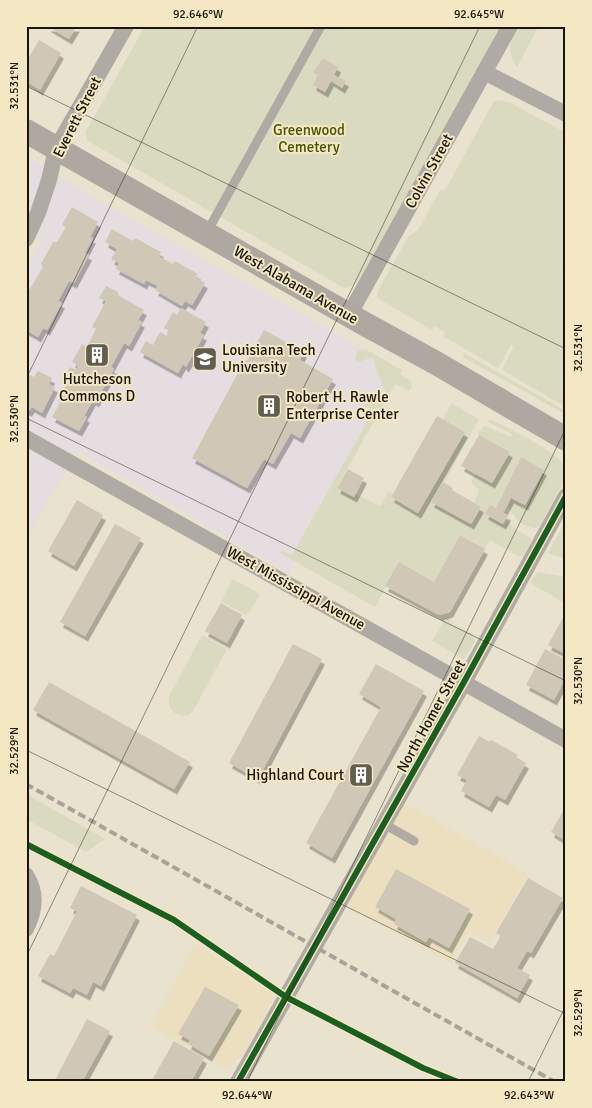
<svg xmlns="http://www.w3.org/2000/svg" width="592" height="1108" font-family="Signika,sans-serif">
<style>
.built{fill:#ebdfc0}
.education{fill:#e6dde0}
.green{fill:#dadac0}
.building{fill:#d0c7b6;filter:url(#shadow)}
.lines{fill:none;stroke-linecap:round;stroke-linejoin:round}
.service{stroke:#afaaa4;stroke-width:9}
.minor{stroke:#afaaa4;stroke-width:16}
.secondary{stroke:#aea8a0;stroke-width:24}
.rail{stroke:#a8a298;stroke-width:4;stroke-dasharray:8 4;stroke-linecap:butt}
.cycleway-casing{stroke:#f4e7c4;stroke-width:9}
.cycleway{stroke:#1b5e20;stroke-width:6}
.ticks{fill:none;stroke:#1b1609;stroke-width:1;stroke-opacity:0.45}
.labels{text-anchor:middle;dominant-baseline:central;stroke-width:4;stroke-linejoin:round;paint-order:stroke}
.street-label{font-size:15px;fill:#1b1609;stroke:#f4e7c4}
.park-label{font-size:15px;fill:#4b5400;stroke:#f4e7c4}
.poi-label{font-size:15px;fill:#1b1609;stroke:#f4e7c4;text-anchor:start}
.neatline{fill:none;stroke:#1b1609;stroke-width:2}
.ticks-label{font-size:12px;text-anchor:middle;fill:#1b1609}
</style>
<defs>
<filter id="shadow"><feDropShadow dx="3" dy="5.5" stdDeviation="0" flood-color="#0004"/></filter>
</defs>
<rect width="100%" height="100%" fill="#e9e2cf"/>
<!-- built -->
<path class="built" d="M404,803L529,874L489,943L469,931L450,963L347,906Z
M195,943L275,996L242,1056L236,1059L229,1070L151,1027Z"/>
<!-- education -->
<path class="education" d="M26,156L99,201L401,370L288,573L78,451L26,538V271L43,239L26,231Z"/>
<!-- green -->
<path class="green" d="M145,26H502L365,270C359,280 356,287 344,288L88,141L85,133Z
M519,26H539L517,67C505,50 510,43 519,26Z
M500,100L509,102L564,132L562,137L564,139L566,136V264L562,271L566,273V407L502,370L514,346L511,345L498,368L443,336L445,332L434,326L432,330L377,298V294L381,285L408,237L418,230L440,190H443L448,185L494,101Z
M365,349L402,370L400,374L411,381L412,387L409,391L395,384L337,487L354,497L355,494L380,506L389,491L393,494L391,498L418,513L465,432L443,419L451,403L479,419L444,483L443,482L432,502L472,524L481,507L474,503L479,490L471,482L476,474L492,483L510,452L479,435L478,432L485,426L511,437L512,434L486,421L492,420C507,428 560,452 565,468C567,473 565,478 563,483L540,525L536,528C517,525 518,520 507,506L511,498L525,505L544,470L521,457L496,508L485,514L503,524L506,519L515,529L532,539L524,556H518L490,540L485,549L460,535L434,582L399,562L375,607L280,553L282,550L292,555L373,411L365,406L366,401L386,395L372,357L359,362L355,360L357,351Z
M464,353L566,411V415L463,357Z
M566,520V559L548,553Z
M538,572L566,577V604L532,584L531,581Z
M233,579L260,594L251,610L246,615L221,601Z
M450,617L451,623L472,634L475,641L464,659L432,641L443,623L442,618Z
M202,635L227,649L193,711L189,715C176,718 167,710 169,696Z
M26,794L105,839L86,852L26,819Z"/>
<!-- building -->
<path class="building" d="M47,26H77L69,39Z
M39,40L61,53L40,90L26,81V63Z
M323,58L338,67L334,75L346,81L342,88L331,81L325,92L313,85L318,75L313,73Z
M72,207L98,222L90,237L93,238L85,253L89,255L74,283L69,281L58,301L62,303L47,330L43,328L38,337L26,330V290L27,289H30L43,267L41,264L53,242H57L66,227L62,225Z
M112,229L133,241L135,238L161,252L158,256L173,264L175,261L198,274L195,277L205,283L192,305L185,301L182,306L155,290L158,286L146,280L144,284L116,269L119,263L111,259L117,249L105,242Z
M106,286L118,292V295L144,310L138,320L142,322L129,346L124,343L111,367L114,369L96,402L93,400L84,416L87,417L79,431L52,417L60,403L58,401L66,386L62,383L70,367L76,370L78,366L72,362L82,344L87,347L96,329L92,327L106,301L99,298Z
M181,308L206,322L200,333L204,335L186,367L183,364L178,373L140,352L146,341L153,345L160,332L167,336L169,331L164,328L173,312L177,315Z
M264,330L304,352L300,360L333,379L300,438L291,433L273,464L264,459L247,488L192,458L245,360L247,361Z
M38,371L52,378L49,384L55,387L42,413L32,407L29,411L26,410V373L34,377Z
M437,416L465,432L418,513L391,497Z
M479,435L510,452L492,483L461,466Z
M521,457L544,470L525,505L511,498L503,513L508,515L503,524L485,514L490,505L496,508Z
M348,469L364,478L354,497L337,488Z
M443,482L453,488L452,490L481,507L471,524L431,502Z
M77,500L103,515L74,566L48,551Z
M115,524L141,538L85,636L60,622Z
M460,535L485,549L450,612L439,615L385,586L399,562L434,582Z
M221,603L242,615L227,643L205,631Z
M566,612V654L548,645Z
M293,644L322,659L258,779L229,763Z
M545,649L566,660V677L554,700L526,685Z
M376,664L424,691L332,858L306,843L381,707L359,694Z
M49,682L190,762L174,789L33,710Z
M479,736L490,742L491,740L518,755L516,757L526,763L505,800L496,795L489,807L461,791L467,780L457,775Z
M566,806V841L551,832Z
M396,869L470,909L449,948L429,937L426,942L394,924L396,919L375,907Z
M528,878L563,898L531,953L527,951L517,968L530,975L517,998L455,963L470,937L493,949L501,936L496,933Z
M81,886L137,915L101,986L93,982L87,995L73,988L70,993L38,976L50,954L54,956L77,911L70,908Z
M205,987L239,1005L209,1056L188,1044L190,1040L178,1034Z
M87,1019L110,1031L82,1082H54Z
M174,1041L204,1058L192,1080L191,1082H151Z"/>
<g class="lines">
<!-- service -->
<path class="service" d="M207,232L321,26
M384,824L414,841"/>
<!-- minor -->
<path class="minor" d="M484,72L566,114
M26,239L38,213L49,180L56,149L126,26
M349,315L510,26
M26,438L566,740
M26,875C37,892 35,911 26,929
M238,1082L464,682L566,496"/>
<!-- secondary -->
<path class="secondary" d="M26,131L363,323L436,363L566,439"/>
<!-- rail -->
<path class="rail" d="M26,784L555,1082"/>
<defs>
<path id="cycleway" d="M26,844L174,920L286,997L423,1068L458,1082
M238,1082L464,682L566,496"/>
</defs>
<!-- cycleway casing -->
<use href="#cycleway" class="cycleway-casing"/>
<!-- cycleway -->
<use href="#cycleway" class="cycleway"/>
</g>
<!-- ticks -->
<path class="ticks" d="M26,86L566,349M26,379L198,26M26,418L566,681M26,750L566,1014M26,957L480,26M247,1082L566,428M528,1082L566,1005"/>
<!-- icons -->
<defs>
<symbol id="building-square" viewBox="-11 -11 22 22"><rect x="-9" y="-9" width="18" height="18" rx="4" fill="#635d4e" stroke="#f4e7c4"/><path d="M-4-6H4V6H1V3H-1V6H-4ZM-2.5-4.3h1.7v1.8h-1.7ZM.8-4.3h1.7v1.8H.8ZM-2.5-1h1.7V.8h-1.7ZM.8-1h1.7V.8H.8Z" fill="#fff"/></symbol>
<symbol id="university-square" viewBox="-11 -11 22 22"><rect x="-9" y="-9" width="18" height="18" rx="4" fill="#635d4e" stroke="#f4e7c4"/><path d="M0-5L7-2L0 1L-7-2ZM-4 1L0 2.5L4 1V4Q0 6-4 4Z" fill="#fff"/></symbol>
</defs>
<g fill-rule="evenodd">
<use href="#building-square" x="83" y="341" width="28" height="28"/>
<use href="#university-square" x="191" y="345" width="28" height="28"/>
<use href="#building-square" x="255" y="392" width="28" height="28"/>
<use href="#building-square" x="347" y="761" width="28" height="28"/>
</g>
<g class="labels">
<!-- street labels -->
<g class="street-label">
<text transform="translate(77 117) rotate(-63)">Everett Street</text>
<text transform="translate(429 171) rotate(-61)">Colvin Street</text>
<text transform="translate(296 285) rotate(30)">West Alabama Avenue</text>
<text transform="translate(296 588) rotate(29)">West Mississippi Avenue</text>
<text transform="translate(431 716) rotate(-61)">North Homer Street</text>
</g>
<!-- park labels -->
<g class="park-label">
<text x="309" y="130">Greenwood<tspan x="309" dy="17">Cemetery</tspan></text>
</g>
<!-- poi labels -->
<g class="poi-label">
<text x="222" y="350">Louisiana Tech<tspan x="222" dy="17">University</tspan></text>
<text x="97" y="379" text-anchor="middle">Hutcheson<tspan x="97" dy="17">Commons D</tspan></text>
<text x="286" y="397">Robert H. Rawle<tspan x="286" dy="17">Enterprise Center</tspan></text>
<text x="344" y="775" text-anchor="end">Highland Court</text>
</g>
</g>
<!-- border -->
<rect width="592" height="1108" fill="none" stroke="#f4e7c4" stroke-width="55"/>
<rect x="28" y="28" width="536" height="1052" class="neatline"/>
<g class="ticks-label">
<text x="198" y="18">92.646°W</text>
<text x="479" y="18">92.645°W</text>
<text transform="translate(14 86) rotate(-90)" y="4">32.531°N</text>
<text transform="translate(578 348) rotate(-90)" y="4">32.531°N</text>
<text transform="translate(14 419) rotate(-90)" y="4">32.530°N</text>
<text transform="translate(578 681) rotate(-90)" y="4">32.530°N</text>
<text transform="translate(14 751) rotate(-90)" y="4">32.529°N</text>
<text transform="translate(578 1013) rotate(-90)" y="4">32.529°N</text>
<text x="247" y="1099">92.644°W</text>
<text x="529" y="1099">92.643°W</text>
</g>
</svg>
